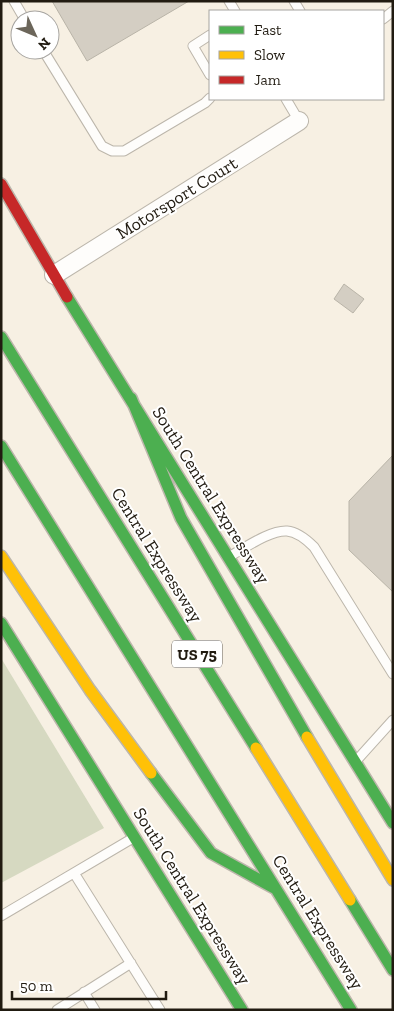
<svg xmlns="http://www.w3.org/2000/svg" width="394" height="1011" font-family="'Zilla Slab',serif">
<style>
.green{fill:#d6d9c1}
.building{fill:#d4cec3;stroke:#b9b4a8}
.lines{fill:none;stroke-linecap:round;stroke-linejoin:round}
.lane-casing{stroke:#bcb6ab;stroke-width:11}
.street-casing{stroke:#bcb6ab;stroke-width:20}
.fast-casing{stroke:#bcb6ab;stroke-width:14}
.slow-casing{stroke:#bcb6ab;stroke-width:14}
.jam-casing{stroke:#bcb6ab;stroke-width:14}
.lane{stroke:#fefdfb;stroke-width:9}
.street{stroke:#fefdfb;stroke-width:18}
.fast{stroke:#4caf50;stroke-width:11}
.slow{stroke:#ffc107;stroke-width:11}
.jam{stroke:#c62828;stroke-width:11}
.labels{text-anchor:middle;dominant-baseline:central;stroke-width:4;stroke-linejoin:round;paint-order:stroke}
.shield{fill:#fff;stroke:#645f58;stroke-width:1}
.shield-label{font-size:16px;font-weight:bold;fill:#211b11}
.street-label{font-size:18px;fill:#211b11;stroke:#fff}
</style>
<rect width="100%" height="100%" fill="#f7f0e3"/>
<!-- green -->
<path class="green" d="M1,658L104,828L1,883Z"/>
<!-- building -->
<path class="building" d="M52,1H189L87,61Z
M344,284L364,299L353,313L334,299Z
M393,455V592L349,550V501Z"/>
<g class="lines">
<defs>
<path id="lane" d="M14,1L25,20
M229,1L235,11
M294,1L300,11
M383,19L393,11
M210,35L193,46L210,75
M43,50L102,146L112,151H124L205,103L210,98
M286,99L299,121
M230,556C245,548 270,530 287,531C298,532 307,540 314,547L393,674
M356,761L393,720
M74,873L160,1010
M1,916L133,838
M84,992L95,1010
M57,1010L131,963"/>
<path id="street" d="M54,275L299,121"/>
<path id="fast" d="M67,297L393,823
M1,337L256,748
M131,398L181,518L307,737
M1,446L351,1010
M1,623L242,1010
M151,773L211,853L274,888
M350,900L393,970"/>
<path id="slow" d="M1,556L90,690L151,773
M307,737L393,880
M256,748L350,900"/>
<path id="jam" d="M1,184L67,297"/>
</defs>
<!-- lane casing -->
<use href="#lane" class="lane-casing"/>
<!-- street casing -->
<use href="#street" class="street-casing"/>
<!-- fast casing -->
<use href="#fast" class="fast-casing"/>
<!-- slow casing -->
<use href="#slow" class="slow-casing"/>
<!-- jam casing -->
<use href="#jam" class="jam-casing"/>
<!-- lane -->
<use href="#lane" class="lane"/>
<!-- street -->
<use href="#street" class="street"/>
<!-- fast -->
<use href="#fast" class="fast"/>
<!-- slow -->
<use href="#slow" class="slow"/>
<!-- jam -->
<use href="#jam" class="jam"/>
</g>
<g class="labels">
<!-- shield labels -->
<rect class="shield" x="172" y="640.5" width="50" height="27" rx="4"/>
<g class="shield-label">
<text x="197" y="654">US 75</text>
</g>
<!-- street labels -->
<g class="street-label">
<text transform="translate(177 198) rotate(-32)">Motorsport Court</text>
<text transform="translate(211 495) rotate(58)">South Central Expressway</text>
<text transform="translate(157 555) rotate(58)">Central Expressway</text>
<text transform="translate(192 896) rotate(58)">South Central Expressway</text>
<text transform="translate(318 922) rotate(58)">Central Expressway</text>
</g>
</g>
<!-- border -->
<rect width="394" height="1011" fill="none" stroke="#211b11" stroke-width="5"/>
<!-- legend -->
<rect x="209" y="10" width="175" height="90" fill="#ffffff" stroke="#a6a4a0"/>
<rect x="219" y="26" width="25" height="8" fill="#4caf50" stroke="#a6a4a0"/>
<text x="254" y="35" font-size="15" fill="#211b11">Fast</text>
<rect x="219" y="51" width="25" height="8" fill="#ffc107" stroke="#a6a4a0"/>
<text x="254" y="60" font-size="15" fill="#211b11">Slow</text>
<rect x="219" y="76" width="25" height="8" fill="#c62828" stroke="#a6a4a0"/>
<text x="254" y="85" font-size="15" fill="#211b11">Jam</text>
<!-- north arrow -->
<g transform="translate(35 35) rotate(134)"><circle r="24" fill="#ffffff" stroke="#a6a4a0"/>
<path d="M0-4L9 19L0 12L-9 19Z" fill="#6c665a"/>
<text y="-8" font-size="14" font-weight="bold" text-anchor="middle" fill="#211b11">N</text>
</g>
<!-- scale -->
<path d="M12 991v8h154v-8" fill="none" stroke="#211b11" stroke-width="2.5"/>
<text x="20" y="991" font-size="15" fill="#211b11" stroke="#ffffff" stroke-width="4" paint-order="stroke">50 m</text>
</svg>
